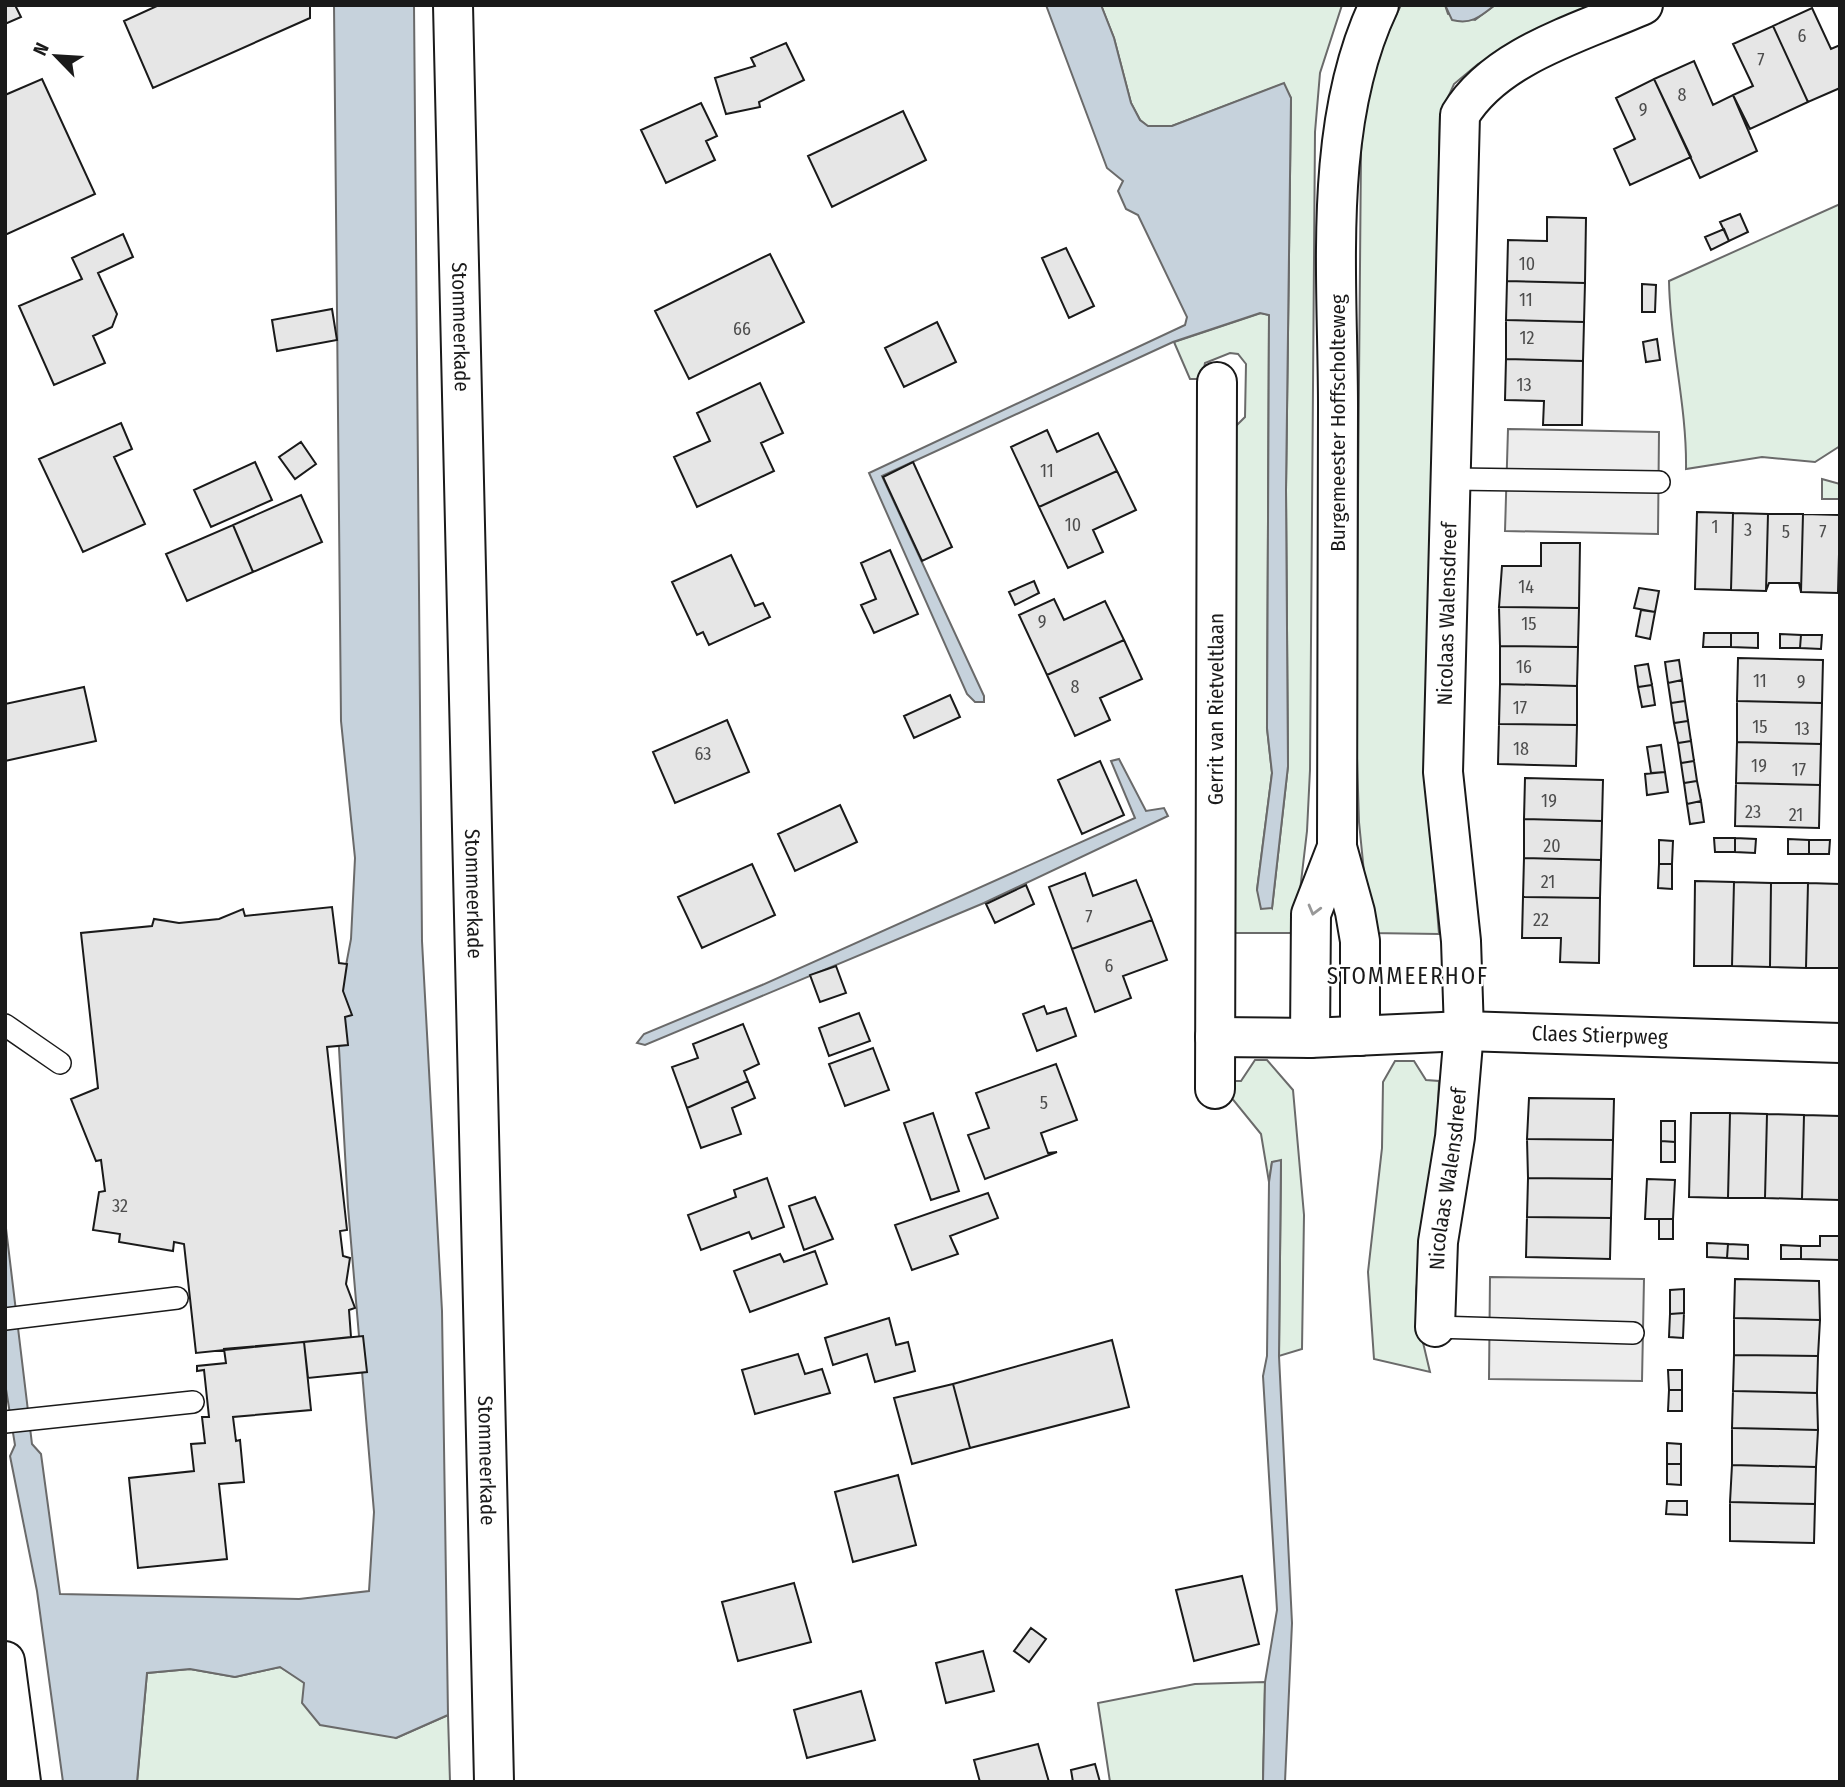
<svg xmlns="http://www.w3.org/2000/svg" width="1845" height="1787" font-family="'Fira Sans Condensed',sans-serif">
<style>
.green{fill:#e0efe3;stroke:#6a6a6a;stroke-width:2}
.parking{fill:#ededed;stroke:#6a6a6a;stroke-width:2}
.water{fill:#c6d2dc;stroke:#6a6a6a;stroke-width:2}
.building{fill:#e6e6e6;stroke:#1a1a1a;stroke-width:2}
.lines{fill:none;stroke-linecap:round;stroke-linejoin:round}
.service-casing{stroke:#1a1a1a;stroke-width:24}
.minor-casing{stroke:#1a1a1a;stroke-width:42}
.tertiary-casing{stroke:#1a1a1a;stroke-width:42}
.service{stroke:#fff;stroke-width:21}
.minor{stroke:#fff;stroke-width:38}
.tertiary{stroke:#fff;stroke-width:38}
.oneway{stroke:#989898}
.labels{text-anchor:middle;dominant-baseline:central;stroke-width:5;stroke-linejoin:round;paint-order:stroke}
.number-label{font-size:18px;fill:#4d4d4d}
.street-label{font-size:21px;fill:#1a1a1a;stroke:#fff}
.neighbourhood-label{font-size:23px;letter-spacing:2px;fill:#1a1a1a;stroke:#fff}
</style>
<rect width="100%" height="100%" fill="#fff"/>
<!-- green -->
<path class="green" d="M1101,5H1342L1320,73L1315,132L1310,770L1307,831L1295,933H1232L1235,427L1245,417L1246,364L1238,354L1230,353L1205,363L1202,379H1190L1174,342L1261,313L1269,315L1267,728L1272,773L1257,890L1272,908L1288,766L1286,490L1291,98L1283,84L1172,126L1148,127L1140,120L1131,103L1114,38Z
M1401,5H1445L1448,14L1475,20L1495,5H1604L1478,64L1454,84L1440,115L1429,682L1431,834L1439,934L1370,933L1359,822L1356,726L1361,151C1364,100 1378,50 1401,5Z
M1840,204V446L1815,462L1762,457L1686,469C1687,406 1670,345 1669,281Z
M1822,479L1840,484V499H1822Z
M1255,1060H1267L1293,1090L1304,1215L1302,1349L1279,1356L1281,1161L1272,1162L1269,1182L1261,1134L1230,1096V1081H1241Z
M1395,1061H1414L1426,1080L1439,1081L1437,1133L1416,1291V1313L1430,1372L1374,1359L1368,1272L1382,1148L1383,1082Z
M280,1667L396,1738L448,1715L450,1782H137L147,1673L190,1669L235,1677Z
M1265,1682L1263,1782H1110L1098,1703L1195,1684Z"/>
<!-- parking -->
<path class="parking" d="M1508,429L1659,432L1658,534L1505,531Z
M1490,1277L1644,1279L1642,1381L1489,1379Z"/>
<!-- water -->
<path class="water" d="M334,5H414L422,941L442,1311L448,1715L396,1738L320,1725L302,1703L304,1683L280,1667L235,1677L190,1669L147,1673L137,1782H63L37,1591L10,1456L15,1445L5,1383V1220L32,1444L41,1454L60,1594L299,1599L369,1591L374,1512L348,1207L337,1013L351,939L355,858L341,721Z
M1046,5H1101L1114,38L1131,103L1140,120L1148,126H1172L1284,83L1291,98L1286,490L1288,766L1272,908L1261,909L1257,890L1272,773L1267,728L1269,315L1260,313L1173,342L882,476L984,696V702H975L967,694L869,473L1185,325L1187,317L1138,215L1126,209L1118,191L1123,181L1107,168Z
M1445,5H1495C1480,17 1471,25 1452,20Z
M1119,759L1146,811L1164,808L1168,816L984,903L645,1045L637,1043L644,1034L762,985L1135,818L1111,761Z
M1281,1160L1279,1356L1292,1623L1285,1782H1263L1265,1682L1277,1610L1263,1376L1267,1356L1269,1182L1272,1162Z"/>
<!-- building -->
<path class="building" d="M5,5H15L21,17L5,24Z
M159,5H310V18L153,88L124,21Z
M1812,8L1831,49L1840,45V88L1808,102L1773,26Z
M1773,26L1808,102L1750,129L1733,95L1753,86L1733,44Z
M786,43L804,80L759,102L760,107L726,114L715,78L755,66L751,58Z
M1694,61L1713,105L1733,95L1757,151L1700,178L1654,79Z
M42,79L95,194L5,235V95Z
M1654,79L1691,157L1630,185L1614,149L1635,139L1616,98Z
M701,103L717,136L706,141L715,160L666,183L641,130Z
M903,111L926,160L832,207L808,156Z
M1740,214L1748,232L1729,241L1720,222Z
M1547,217L1586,218L1585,283L1507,281L1508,240L1547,241Z
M1724,229L1729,241L1711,250L1705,237Z
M123,234L133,257L98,273L117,314L112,327L93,336L105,363L54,385L19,306L82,279L72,258Z
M1066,248L1094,306L1069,318L1042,258Z
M770,254L804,322L689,379L655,311Z
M1507,281L1585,283L1584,322L1506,320Z
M1642,284L1656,285L1655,312H1642Z
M332,309L337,340L277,351L272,320Z
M1506,320L1584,322L1583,361L1506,359Z
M937,322L956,362L904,387L885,348Z
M1657,339L1660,360L1646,362L1643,342Z
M1506,359L1583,361L1582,425H1543L1544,401L1505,400Z
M760,383L783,433L761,443L774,471L697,507L674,457L710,441L697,413Z
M121,423L132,449L114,457L145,524L83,552L39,459Z
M1047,430L1057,452L1098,433L1117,471L1039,507L1011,447Z
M301,442L316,464L295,479L279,457Z
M255,462L272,500L211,527L194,490Z
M913,462L952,547L922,561L883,477Z
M1117,471L1136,510L1093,530L1103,552L1068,568L1039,507Z
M301,495L322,542L253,572L233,525Z
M1697,512L1733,513L1731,590L1695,589Z
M1733,513L1768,514L1766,591L1731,590Z
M1768,514H1803L1801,592L1799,583H1769L1766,591Z
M1803,514L1840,515L1838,593L1801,592Z
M233,525L253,572L187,601L166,554Z
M1541,543H1580L1579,608L1499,607L1502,566H1541Z
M890,550L918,614L874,633L861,605L876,599L861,563Z
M731,555L755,606L763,603L770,617L709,645L703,632L697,635L672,582Z
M1034,581L1039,593L1015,605L1009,592Z
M1639,588L1659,591L1655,612L1634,608Z
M1054,599L1064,620L1105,601L1124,640L1047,675L1019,615Z
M1499,607L1579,608L1578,647L1500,646Z
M1641,610L1655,612L1650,639L1636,636Z
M1704,633H1731V647H1703Z
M1731,633H1758V648L1731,647Z
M1780,634L1801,635L1800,648H1780Z
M1801,635H1822L1821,649L1800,648Z
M1124,640L1142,679L1100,698L1110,720L1075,736L1047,675Z
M1500,646L1578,647L1577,686L1500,684Z
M1738,658L1823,660L1822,703L1737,701Z
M1679,660L1682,680L1668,683L1665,662Z
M1648,664L1652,685L1638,687L1635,666Z
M1682,680L1685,701L1671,703L1668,683Z
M1500,684L1577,686V725L1499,724Z
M1652,685L1655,705L1642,707L1638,687Z
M84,687L96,741L5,761V704Z
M950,695L960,717L914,738L904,716Z
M1685,701L1688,721L1674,723L1671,703Z
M1737,701L1822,703L1821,744L1737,742Z
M727,720L749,772L675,803L653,752Z
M1688,721L1691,741L1678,743L1674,723Z
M1499,724L1577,725L1576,766L1498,764Z
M1691,741L1694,761L1681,763L1678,743Z
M1737,742L1821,744L1820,785L1736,783Z
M1661,745L1665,772L1651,773L1647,747Z
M1100,761L1124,815L1082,834L1058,780Z
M1694,761L1697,781L1684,783L1681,763Z
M1665,772L1668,792L1647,795L1645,774Z
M1525,778L1603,780L1602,821L1524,819Z
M1697,781L1701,801L1687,804L1684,783Z
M1736,783L1820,785L1819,828L1735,826Z
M1701,801L1704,822L1690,824L1687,804Z
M840,805L857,842L795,871L778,834Z
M1524,819L1602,821L1601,860L1524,858Z
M1714,838H1735V852H1715Z
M1735,838L1756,839L1755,853L1735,852Z
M1788,839L1809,840V854H1788Z
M1659,840L1673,841L1672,864H1659Z
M1809,840H1830L1829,854H1809Z
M1524,858L1601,860L1600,898L1523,897Z
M752,864L775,915L702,948L678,897Z
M1659,864H1672V889L1658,888Z
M1085,873L1093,896L1136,880L1152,920L1072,949L1049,887Z
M1695,881L1734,882L1732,966H1694Z
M1734,882L1771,883L1770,967L1732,966Z
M1771,883H1808L1806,968L1770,967Z
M1808,883L1840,884V968H1806Z
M1026,885L1034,904L995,923L986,904Z
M1523,897L1600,898L1599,963L1560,962L1561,938H1522Z
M332,907L339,963L347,964L343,991L352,1015L345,1017L348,1045L327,1047L347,1230L340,1231L343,1256L350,1258L346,1284L355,1308L349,1310L351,1337L196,1353L184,1244L174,1242L173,1251L119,1242L120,1234L93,1230L99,1192L105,1191L101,1160L96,1161L71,1099L98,1088L81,933L152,926L154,919L179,923L219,919L243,909L245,916Z
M1152,920L1167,960L1123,976L1131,998L1095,1012L1072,949Z
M836,966L846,993L820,1002L810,975Z
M1044,1006L1047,1014L1066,1008L1076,1036L1037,1051L1023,1014Z
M859,1013L870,1041L829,1056L819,1028Z
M743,1024L759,1064L744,1071L748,1081L687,1108L672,1067L698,1058L693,1044Z
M873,1048L889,1090L845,1106L829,1064Z
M1056,1064L1077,1120L1041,1133L1048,1153L1057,1152L985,1179L968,1135L989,1128L976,1093Z
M748,1081L755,1098L732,1108L741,1134L701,1148L687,1108Z
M1529,1098L1614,1099L1613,1140L1527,1139Z
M933,1113L959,1191L931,1200L904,1123Z
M1691,1113H1730L1728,1198L1689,1197Z
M1730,1113L1767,1114L1765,1198H1728Z
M1767,1114L1804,1115L1802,1199L1765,1198Z
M1804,1115L1840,1116V1200L1802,1199Z
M1661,1121H1675V1142L1661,1141Z
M1527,1139L1613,1140L1612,1179L1528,1178Z
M1661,1141L1675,1142V1162H1661Z
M767,1178L784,1227L752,1239L749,1232L701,1250L688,1215L736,1197L734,1190Z
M1528,1178L1612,1179L1611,1218L1527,1217Z
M1647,1179L1675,1180L1673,1219H1645Z
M988,1193L998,1218L950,1236L958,1254L912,1270L895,1225Z
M815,1197L833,1239L804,1250L789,1206Z
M1527,1217L1611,1218L1610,1259L1526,1257Z
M1659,1219H1673V1239H1659Z
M1820,1236H1840V1260L1801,1259V1246H1820Z
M1707,1243L1728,1244L1727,1258L1707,1257Z
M1728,1244L1748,1245V1259L1727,1258Z
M1781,1245L1801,1246V1259H1781Z
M815,1251L827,1284L750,1312L734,1271L780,1254L784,1262Z
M1735,1279L1819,1281L1820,1320L1734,1318Z
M1684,1289V1313L1670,1314V1290Z
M1684,1313L1683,1338L1669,1337L1670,1314Z
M889,1318L896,1345L908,1342L915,1371L875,1382L867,1354L833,1365L825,1338Z
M1734,1318L1820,1320L1818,1356L1734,1355Z
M363,1336L367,1372L308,1378L304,1342Z
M1112,1340L1129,1407L970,1448L953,1384Z
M304,1342L311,1410L233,1417L236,1441L240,1440L244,1482L219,1484L227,1559L138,1568L129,1478L194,1471L191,1444L205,1443L202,1417H209L204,1370L197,1371V1366L226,1363L224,1349Z
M798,1354L805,1374L822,1369L830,1393L755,1414L742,1370Z
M1734,1355L1818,1356L1817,1393L1733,1391Z
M1668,1370H1682V1390H1669Z
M953,1384L970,1448L912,1464L894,1398Z
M1669,1390H1682V1411H1668Z
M1733,1391L1817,1393L1818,1430L1732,1428Z
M1732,1428L1818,1430L1816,1467L1732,1465Z
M1667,1443L1681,1444V1464H1667Z
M1667,1464H1681V1485L1667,1484Z
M1732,1465L1816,1467L1815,1504L1730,1502Z
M898,1475L916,1545L853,1562L835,1492Z
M1667,1501H1687V1515L1666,1514Z
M1730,1502L1815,1504L1814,1543L1730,1541Z
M1242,1576L1259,1644L1194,1661L1176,1590Z
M794,1583L811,1642L738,1661L722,1602Z
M1031,1628L1046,1639L1029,1662L1014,1651Z
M983,1651L994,1691L946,1703L936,1663Z
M861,1691L875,1740L807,1758L794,1710Z
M1038,1744L1049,1782H980L974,1760Z
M1095,1764L1100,1782H1073L1071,1770Z"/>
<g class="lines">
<defs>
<path id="service" d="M1453,479L1659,482
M5,1025L60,1063
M5,1319L177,1298
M1435,1327L1633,1333
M5,1422L193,1402"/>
<g id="minor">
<path id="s1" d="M453,5L494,1782"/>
<path d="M1360,1036V941L1355,912L1337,847C1337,700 1338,554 1338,407C1338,277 1322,125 1379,5"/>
<path id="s2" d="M1215,1037L1310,1038L1464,1031L1840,1043"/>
<path d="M1310,1038L1311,914L1337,847"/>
<path id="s3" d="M1215,1089L1217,382"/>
<path id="s4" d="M1435,1327L1438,1242L1455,1137L1464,1031L1461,941L1443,772L1460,115C1496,55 1582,32 1643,5"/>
</g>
<path id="tertiary" d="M5,1661L21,1782"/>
</defs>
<!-- service casing -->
<use href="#service" class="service-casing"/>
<!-- minor casing -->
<use href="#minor" class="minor-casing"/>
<!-- tertiary casing -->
<use href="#tertiary" class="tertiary-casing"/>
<!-- service -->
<use href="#service" class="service"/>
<!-- minor -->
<use href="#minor" class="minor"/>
<!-- tertiary -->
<use href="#tertiary" class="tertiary"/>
</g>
<!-- one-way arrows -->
<defs><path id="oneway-chevron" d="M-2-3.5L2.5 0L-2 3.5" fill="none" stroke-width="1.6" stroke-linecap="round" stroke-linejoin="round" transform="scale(1.75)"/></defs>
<use class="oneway" href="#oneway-chevron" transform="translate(1314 910) rotate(105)"/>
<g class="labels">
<!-- number labels -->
<g class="number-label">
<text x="1802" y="36">6</text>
<text x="1761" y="60">7</text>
<text x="1682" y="95">8</text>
<text x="1643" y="110">9</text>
<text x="1527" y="264">10</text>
<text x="1526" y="300">11</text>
<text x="742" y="329">66</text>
<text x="1527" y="338">12</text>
<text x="1524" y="385">13</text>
<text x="1047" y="471">11</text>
<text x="1073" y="525">10</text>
<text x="1715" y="527">1</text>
<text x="1748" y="530">3</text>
<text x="1786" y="532">5</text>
<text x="1823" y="532">7</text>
<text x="1526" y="587">14</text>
<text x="1042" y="622">9</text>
<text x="1529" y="624">15</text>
<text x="1524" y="667">16</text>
<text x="1760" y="681">11</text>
<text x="1801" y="682">9</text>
<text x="1075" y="687">8</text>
<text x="1520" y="708">17</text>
<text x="1760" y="727">15</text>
<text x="1802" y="729">13</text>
<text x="1521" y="749">18</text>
<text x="703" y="754">63</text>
<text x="1759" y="766">19</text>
<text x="1799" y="770">17</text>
<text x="1549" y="801">19</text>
<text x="1753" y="812">23</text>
<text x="1796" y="815">21</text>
<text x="1552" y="846">20</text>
<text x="1548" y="882">21</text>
<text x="1089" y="917">7</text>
<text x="1541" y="920">22</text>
<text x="1109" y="966">6</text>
<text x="1044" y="1103">5</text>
<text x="120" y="1206">32</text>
</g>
<!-- street labels -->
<g class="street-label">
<text stroke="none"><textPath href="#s1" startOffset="322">Stommeerkade</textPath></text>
<text transform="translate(1338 423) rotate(-90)">Burgemeester Hoffscholteweg</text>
<text stroke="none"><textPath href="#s4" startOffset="716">Nicolaas Walensdreef</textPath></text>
<text stroke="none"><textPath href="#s3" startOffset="380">Gerrit van Rietveltlaan</textPath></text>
<text stroke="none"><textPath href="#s1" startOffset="889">Stommeerkade</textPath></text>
<text stroke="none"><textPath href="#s2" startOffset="385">Claes Stierpweg</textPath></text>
<text stroke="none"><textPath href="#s4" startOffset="149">Nicolaas Walensdreef</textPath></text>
<text stroke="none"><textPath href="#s1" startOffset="1456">Stommeerkade</textPath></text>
</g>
<!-- neighbourhood labels -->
<g class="neighbourhood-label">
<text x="1408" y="976">STOMMEERHOF</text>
</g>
</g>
<!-- border -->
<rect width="1845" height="1787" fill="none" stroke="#1a1a1a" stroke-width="14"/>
<!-- north arrow -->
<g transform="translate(56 56) rotate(295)" stroke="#ffffff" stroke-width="5" paint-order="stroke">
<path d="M0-5L12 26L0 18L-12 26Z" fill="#1a1a1a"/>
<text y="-10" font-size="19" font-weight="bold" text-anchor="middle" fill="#1a1a1a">N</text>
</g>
</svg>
